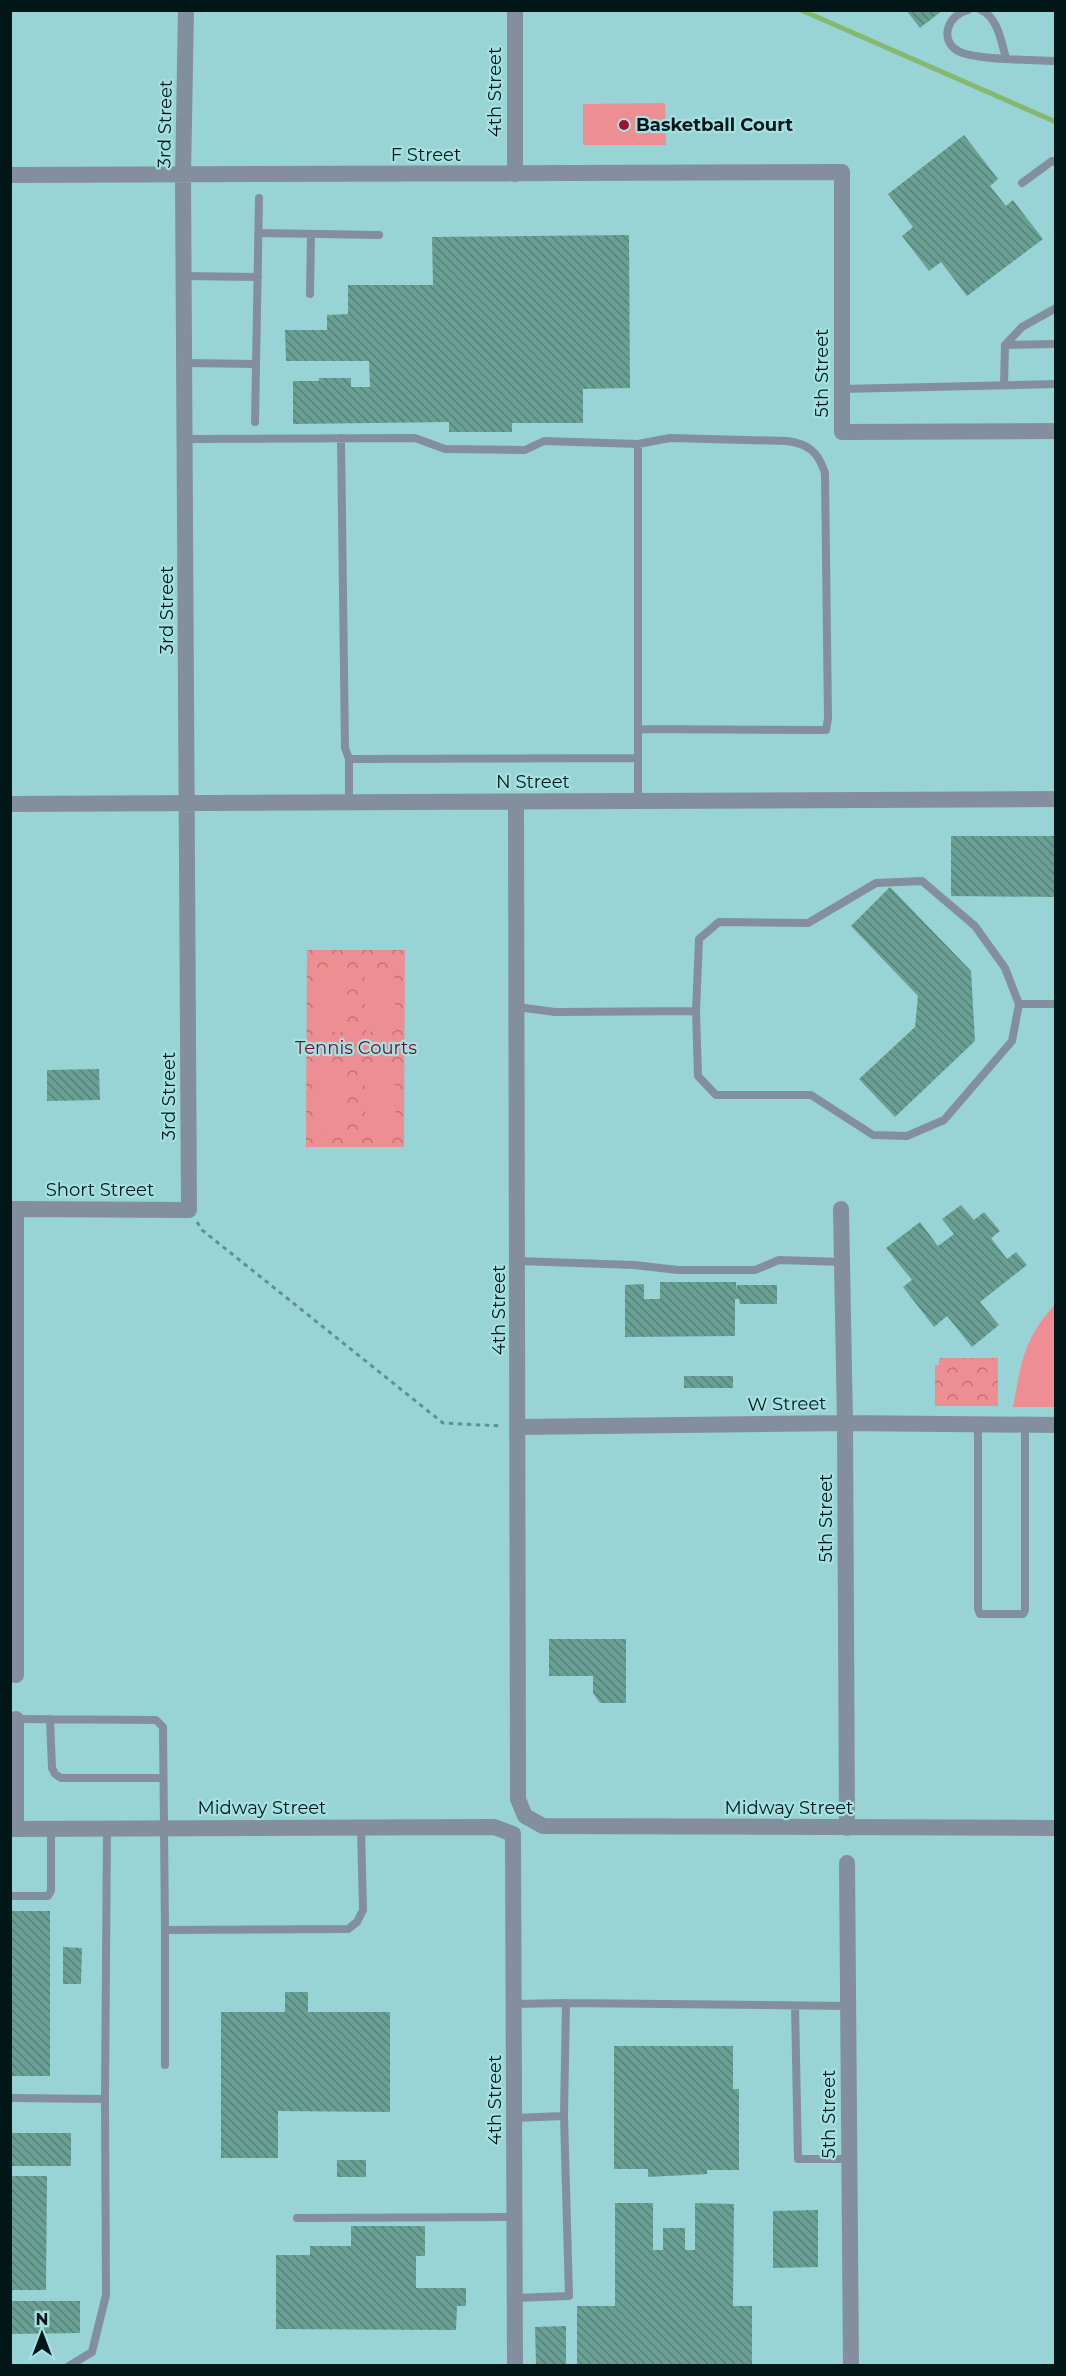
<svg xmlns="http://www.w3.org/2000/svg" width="1066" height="2376" font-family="Montserrat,sans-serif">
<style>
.park{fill:url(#park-crowns)}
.pitch{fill:#ec8e92}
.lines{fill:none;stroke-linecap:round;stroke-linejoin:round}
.stream{stroke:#85b970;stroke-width:5}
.building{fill:url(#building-back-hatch)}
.path{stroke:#619090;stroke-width:3;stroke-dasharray:4.5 4.5;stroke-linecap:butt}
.lane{stroke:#838e9e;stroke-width:8}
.street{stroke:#838e9e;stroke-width:16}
.poi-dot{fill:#a70d32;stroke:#a5e1e2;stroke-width:2}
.labels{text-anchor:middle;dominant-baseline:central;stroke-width:4.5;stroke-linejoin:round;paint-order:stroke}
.street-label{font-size:18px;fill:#011717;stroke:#a5e1e2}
.poi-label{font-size:18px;font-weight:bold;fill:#011717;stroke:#a5e1e2;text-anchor:start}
.park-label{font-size:18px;fill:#7e0924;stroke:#a5e1e2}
</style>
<defs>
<pattern id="park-crowns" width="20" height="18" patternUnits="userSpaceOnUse" patternTransform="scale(1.5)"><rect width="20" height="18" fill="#ec8e92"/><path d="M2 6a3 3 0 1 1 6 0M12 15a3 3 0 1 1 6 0" fill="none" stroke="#bd7376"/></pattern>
<pattern id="building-back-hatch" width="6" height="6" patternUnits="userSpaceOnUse" patternTransform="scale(1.5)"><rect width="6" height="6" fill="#6aa093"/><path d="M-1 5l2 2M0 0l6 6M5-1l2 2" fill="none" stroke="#558177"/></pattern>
</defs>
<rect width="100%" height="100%" fill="#98d4d5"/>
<!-- park -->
<path class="park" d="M307,950H405L404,1147H306Z
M939,1358H998V1406H935V1365H939Z"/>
<!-- pitch -->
<path class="pitch" d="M665,103L666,145H583V104Z
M344,968L346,1032H316L314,969Z
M364,968H394L396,1031L366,1032Z
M315,1066H345L347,1129L316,1130Z
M395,1066L396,1130H366L364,1067Z
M1055,1304V1407H1013C1022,1360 1023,1341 1055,1304Z"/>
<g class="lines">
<!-- stream -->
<path class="stream" d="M801,10L1056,122"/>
</g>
<!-- building -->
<path class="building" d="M906,10H943L920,28Z
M964,135L998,179L990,186L1006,206L1013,200L1043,239L967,296L941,262L929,271L902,236L913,227L888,194Z
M629,235L630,388L583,389V423H512V432H449V422L293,424V381H319V378H351V387H370L369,361H286L285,330H327V315L348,314V285H433L432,237Z
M951,836H1056V897L951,896Z
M890,887L971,971L975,1041L895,1117L859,1079L915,1027L918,996L851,926Z
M99,1069L100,1100L47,1101V1070Z
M961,1205L974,1220L984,1212L1000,1231L991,1238L1007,1259L1016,1252L1027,1265L980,1302L999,1325L972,1347L947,1316L934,1327L903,1287L912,1280L886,1248L920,1222L938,1246L954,1234L942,1219Z
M660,1282H736V1291L737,1285H777V1304H740L739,1299H735V1336L625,1337V1285L644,1284V1299H660Z
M684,1376H733V1388H684Z
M549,1639H626V1703H600L593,1693V1676H549Z
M10,1911H50V2076H10Z
M63,1947L82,1948L81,1984H63Z
M285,1992H308V2012H390V2112L278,2111V2158H221V2012H285Z
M614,2046H733V2089H739V2170H707V2174L648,2177V2169H614Z
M10,2133H71V2166H10Z
M337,2160H366V2177H337Z
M10,2176H47L46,2290H10Z
M615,2203H653V2250H663V2228H685V2250H695V2203L734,2204L733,2306H752V2366H577V2306H615Z
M818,2210V2267L773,2268V2211Z
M351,2226H425V2256H416V2288H466V2306H457L456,2330L276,2329V2255H310V2246H351Z
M10,2301H80V2333L10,2334Z
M566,2326V2366H536L535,2327Z"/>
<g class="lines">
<!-- path -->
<path class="path" d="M197,1222L202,1230L443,1423L502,1426"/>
<!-- lane -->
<path class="lane" d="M968,10C949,14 938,39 958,51C972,60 1036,60 1056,61
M981,10C998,18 1001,41 1006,58
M1022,183L1052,161L1056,162
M258,233L379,235
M184,276L258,277
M310,294L311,234
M1005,345L1056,344
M185,363L256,364
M1004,385L1005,345L1022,327L1056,308
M842,389L1056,384
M255,422L259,198
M341,438L345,748L349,759V802
M185,439L415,438L445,449L525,450L544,441L638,444L670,438L787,441C809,444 818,452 825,473L828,719L826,730L638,729V801
M638,444V729
M349,759L638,758
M517,1007L555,1012L696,1011L699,939L719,922L808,923L876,883L922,881L975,926L1005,968L1019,1004H1056
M696,1011L698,1076L716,1095H811L873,1135L907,1136L944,1120L1012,1041L1019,1004
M518,1261L634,1265L678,1270H755L779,1260L842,1262
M978,1424V1609L980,1614H1023L1025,1610V1425
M16,1719L156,1720L163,1727L165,1930L348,1929L357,1922L363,1910L361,1828
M50,1719L52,1768L55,1774L61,1778H163
M10,1896H48L51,1891V1828
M165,1930V2065
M566,2003L848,2006
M514,2004L566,2003L564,2116
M795,2006L798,2159H849
M10,2098L105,2099L106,2295L92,2352L69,2366
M105,2099L107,1828
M514,2118L564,2116L569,2296L515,2298
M297,2218L515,2217"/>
<!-- street -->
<path class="street" d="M515,10V174
M10,175L842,172V432L1056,431
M516,802L518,1799L525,1816L543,1826L1056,1828
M10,804L1056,799
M10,1209L189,1210L183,176L186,10
M16,1209V1675
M841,1209L845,1423L847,1828
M519,1427L845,1423L1056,1425
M16,1828V1719
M10,1829L494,1827L513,1834L515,2366
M847,1863L851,2366"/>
</g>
<!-- markers -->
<circle class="poi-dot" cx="624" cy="125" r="6"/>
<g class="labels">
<!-- street labels -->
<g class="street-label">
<text transform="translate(495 92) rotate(-90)">4th Street</text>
<text transform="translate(165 124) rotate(-89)">3rd Street</text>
<text x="426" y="155">F Street</text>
<text transform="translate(822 373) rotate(-90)">5th Street</text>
<text transform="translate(167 610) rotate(-90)">3rd Street</text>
<text x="533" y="782">N Street</text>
<text transform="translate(169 1096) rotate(-90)">3rd Street</text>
<text x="100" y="1190">Short Street</text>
<text transform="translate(499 1310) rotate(-90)">4th Street</text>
<text transform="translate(787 1404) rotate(-1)">W Street</text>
<text transform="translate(826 1518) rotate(-90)">5th Street</text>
<text x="262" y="1808">Midway Street</text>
<text x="789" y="1808">Midway Street</text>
<text transform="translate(495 2100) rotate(-90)">4th Street</text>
<text transform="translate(829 2114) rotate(-90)">5th Street</text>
</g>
<!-- poi labels -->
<g class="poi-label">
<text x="636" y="125">Basketball Court</text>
</g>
<!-- park labels -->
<g class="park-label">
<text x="356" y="1048">Tennis Courts</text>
</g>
</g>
<!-- border -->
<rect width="1066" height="2376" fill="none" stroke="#011717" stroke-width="24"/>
<!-- north arrow -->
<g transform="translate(42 2334)" stroke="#a5e1e2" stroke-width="4.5" paint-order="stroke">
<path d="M0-4.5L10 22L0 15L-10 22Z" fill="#011717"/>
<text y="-9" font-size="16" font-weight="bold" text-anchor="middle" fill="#011717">N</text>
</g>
</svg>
